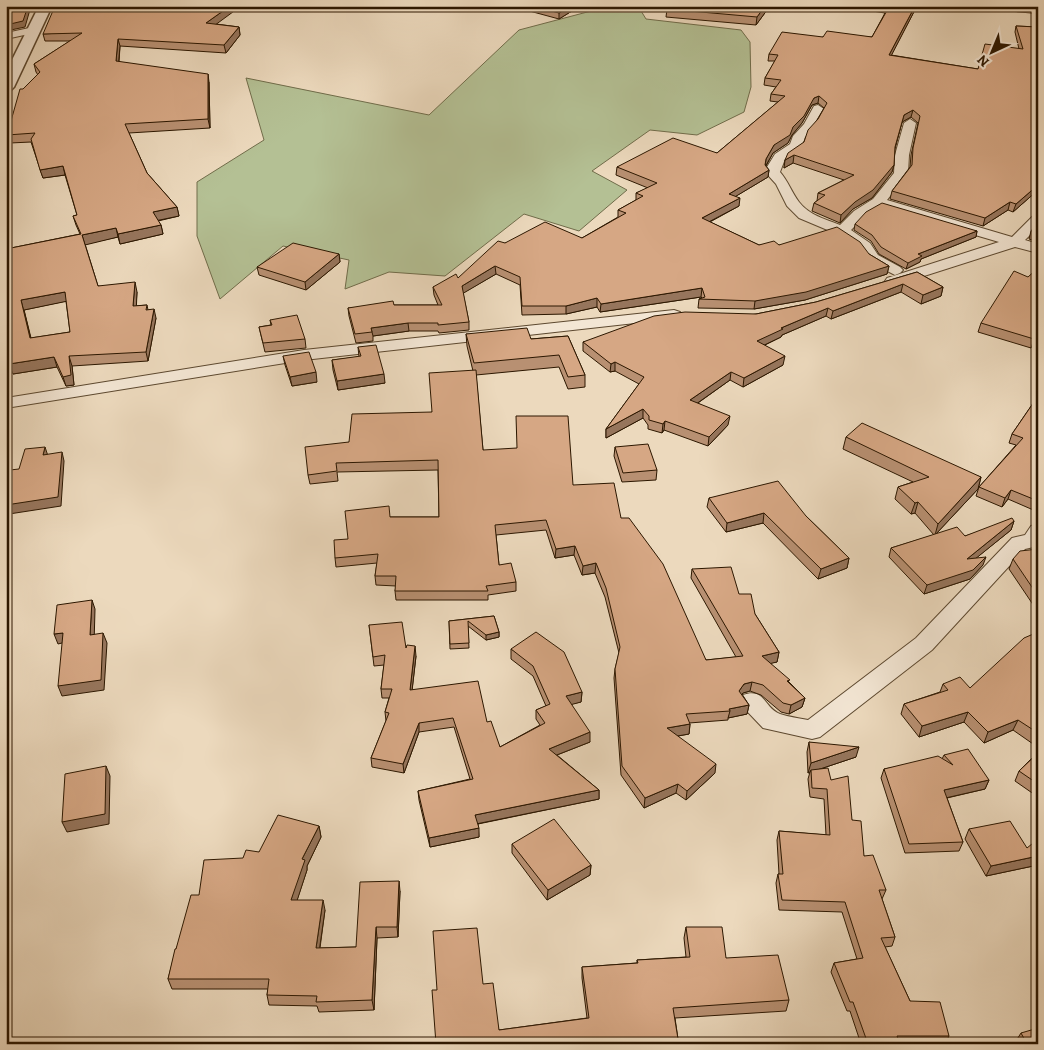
<svg xmlns="http://www.w3.org/2000/svg" width="1044" height="1050" font-family="Alegreya,serif">
<style>
.green{fill:#b4c094;stroke:#706c4a}
.lines{fill:none;stroke-linecap:round;stroke-linejoin:round}
.minor-casing{stroke:#5c482f;stroke-width:2}
.tertiary-casing{stroke:#5c482f;stroke-width:3}
.primary-casing{stroke:#2c1700;stroke-width:2}
.minor{fill:#f3e6d4;fill-rule:evenodd}
.tertiary{fill:#f3e6d4;fill-rule:evenodd}
.primary{fill:#e6bc7e;fill-rule:evenodd}
.wall{fill:#b89072;stroke:#2c1700;fill-rule:evenodd}
.shaded-wall{fill:#96755c;stroke:#2c1700}
.building{fill:#d6a784;stroke:#2c1700;fill-rule:evenodd}
</style>
<rect width="100%" height="100%" fill="#ecd9bd"/>
<filter id="stains"><feTurbulence type="fractalNoise" baseFrequency=".004" numOctaves="4"/><feColorMatrix values="0 0 0 0 .2 0 0 0 0 .09 0 0 0 0 .02 0 0 0 .5 -.17"/></filter>
<radialGradient id="worn" r=".72"><stop offset=".6" stop-color="#630" stop-opacity="0"/><stop offset="1" stop-color="#630" stop-opacity=".3"/></radialGradient>
<!-- green -->
<path class="green" d="M610,6H638L646,19L741,30L750,42L751,87L744,112L697,135L650,130L592,171L627,190L579,231L524,214L445,276L389,272L345,289L349,260L283,246L220,299L197,236V182L264,140L246,78L429,115L519,30Z"/>
<g class="lines">
<defs>
<path id="minor" d="M34,27L38,28L40,30L38,32L6,39V33Z
M818,105L824,109L815,126L805,137L801,149L785,159L780,172C788,181 792,193 799,202C809,215 825,219 840,225L854,211L873,199L894,173L895,155L904,123L910,119L916,123L909,155L908,173L887,200L1012,237L1033,216L1038,215V227L1025,240L1038,244V253L1015,247L899,284H887L885,281L887,278L999,242L880,207L864,217L851,230L870,243L878,255L900,267L903,270L900,273L895,275L868,261L860,249L837,234L799,218L787,206L776,184L766,173L767,167L775,154L790,144L793,136L804,124L814,106Z
M674,310L680,312L682,315L680,318L304,360L6,408V398L304,350Z
M1038,524V546L1025,549L932,650L820,737L812,739L763,728L743,707L739,701L743,695C765,687 764,708 780,714C789,717 799,718 808,720L916,638L1012,538L1025,535L1031,526Z"/>
<path id="tertiary" d="M39,6H52L14,87L11,90L6,91V72Z"/>
<path id="primary" d="M995,6H1038V13L1002,10Z"/>
</defs>
<!-- minor casing -->
<use href="#minor" class="minor-casing"/>
<!-- tertiary casing -->
<use href="#tertiary" class="tertiary-casing"/>
<!-- primary casing -->
<use href="#primary" class="primary-casing"/>
<!-- minor -->
<use href="#minor" class="minor"/>
<!-- tertiary -->
<use href="#tertiary" class="tertiary"/>
<!-- primary -->
<use href="#primary" class="primary"/>
</g>
<!-- wall -->
<path class="wall" d="M511,6H580L559,19Z
M770,6L756,25L666,17L667,9Z
M841,6H917L891,55L978,69L1019,49L1015,32L1016,26L1038,27V190L1013,212L1008,210L983,226L890,199L892,191L910,167L911,155L918,123L911,117L902,122L895,149L894,165L892,172L872,198L853,209L840,223L812,211L814,203L817,201L818,193L844,180L793,163L784,168L785,160L804,142L824,108L818,103L812,105L802,123L792,135L788,143L773,153L766,166L769,170L768,177L736,196L739,206L710,222L759,245H779L869,254L889,266L887,274L805,300L754,309L698,308L699,299L702,298L701,297L600,312L597,307L566,314L522,315L520,285L496,274L463,293L469,322V330L439,333L438,331H409L373,336V341L356,343L349,316L348,308L394,305H438L434,295L433,287L458,278L505,243L582,238L618,217V210L636,200V193L648,188L616,175L617,167L717,153L778,102L770,101L771,94L776,87L764,85L765,78L775,61H768L769,54L823,37H872L885,13Z
M216,24L239,27L240,35L226,53L120,46L119,62L209,82L210,128L129,133L147,173L177,207L179,216L158,221L161,225L163,234L120,244L118,237L85,244L98,286L137,292L136,306L147,305L148,310L156,318L148,361L72,366L74,385L66,386L57,367L13,374L9,327H8L6,321V249L80,234L76,225L73,216L77,215L65,175L43,178L31,142L10,143L7,135L23,89L38,75L36,72L34,64L70,41H45L43,34ZM66,301L70,332L31,338L24,310Z
M1038,223V242L1029,239L1031,231Z
M855,224L977,231L976,237L921,259L920,262L906,269L879,254L871,241L854,230Z
M339,254L340,262L306,290L259,275L257,267Z
M1038,268V337L1031,348L978,332L981,323Z
M917,272L943,287L941,296L921,304L901,292L831,319L826,316L782,335L781,337L765,345L783,365L743,387L730,380L698,403L728,425L708,446L664,430L662,433L648,429V425L643,418L606,438V429L639,384L615,371L610,372L583,351V342L756,314L816,302Z
M270,320L305,339L306,348L265,352L259,327L271,325Z
M466,334L531,339L568,336L585,375V387L568,389L559,367L476,375L483,450L573,485L621,518L706,660L736,657L691,578L692,569L739,594L755,614L779,652L777,662L770,663L805,698L802,707L789,714L781,712L761,695L750,691L743,693L742,694L749,705L747,714L728,718V720L689,723L690,724L689,734L678,736L715,773L686,800L676,793L644,808L621,775L614,678L615,669L619,653L605,597L595,573L582,575L574,555L555,558L546,530L496,535L499,565L516,582V591L488,595V600H396L395,591L396,586L376,585L375,576L377,563L336,567L335,558L348,539L390,517H439L438,470L337,472L338,481L310,484L308,475L349,442L432,412L473,371L467,346Z
M358,347L385,383L338,390L333,370L332,360L359,357Z
M283,356L317,382L292,386L285,365Z
M1038,396V512L1008,499L1002,507L976,496L979,487L1016,445L1009,443L1012,434Z
M846,437L981,477L978,489L936,534L965,536L1014,521L1011,530L976,558L983,565L970,579L924,594L889,557L891,548L934,535L915,513L911,514L895,499L898,487L913,482L843,449Z
M615,447L657,470L656,480L622,482L614,456Z
M709,498L806,516L849,558L847,568L818,579L763,523L726,532L707,507Z
M1038,549V612L1009,569L1013,559Z
M494,616L499,632V637L486,640L468,626L469,648L450,649L449,621Z
M369,625L406,648L416,656L412,690L487,722L500,747L540,725L536,719V710L546,706L533,676L511,659V649L582,692L581,702L571,704L590,742L557,755L599,790V799L478,824L479,837L430,847L419,800L418,791L470,779L454,727L419,732L404,773L372,767L371,758L386,721L385,712L389,698H382L381,689L384,665L374,666Z
M1038,632V797L1015,781L1019,771L1036,754L1033,752L1036,746L1013,730L984,743L964,722L919,737L901,714L904,704L940,692L943,684L970,688Z
M809,742L856,757L820,769L831,780L852,820L864,856L886,890L882,899L895,937L892,946L885,947L910,1001L949,1036L945,1044H861L850,1011H847L831,972L834,963L857,959L842,912L779,910L776,883L778,874H779L777,840L779,831L826,835L824,799L810,797L808,779L810,772L808,773L807,752Z
M944,755L989,780L985,789L947,798L963,842L959,851L905,853L881,778L884,769L942,759Z
M319,826L321,837L307,866V870L297,900L325,910L320,948L356,947L400,891L398,937L377,938L374,1010L319,1012L317,1006L269,1005L267,995L268,989H172L168,979L176,949L199,895L259,852Z
M969,829L1027,848L1038,865L986,876L965,839Z
M512,844L591,865L590,875L547,900L512,853Z
M686,927L726,958L789,1000L786,1011L675,1018L678,1039L677,1044H436L483,984L499,1030L587,1018L582,978V967L637,963V960L686,957L684,938Z
M1021,1033L1038,1044H1014Z"/>
<!-- shaded-wall -->
<path class="shaded-wall" d="M28,6H31L25,27L6,31V25Z
M230,6H241L207,31L206,23Z
M571,6H580L559,19V13Z
M765,6H770L756,25L757,17Z
M915,6H917L888,62L889,55Z
M239,27L240,35L226,53L224,45Z
M8,34L10,40L6,50V38Z
M118,39L120,46L118,69L116,61Z
M208,74L209,82L210,128L208,119Z
M819,96L818,103L812,105L802,123L792,135L788,143L773,153L765,167L766,159L774,145L793,127L814,98Z
M913,110L911,117L902,122L893,154L904,115Z
M794,155L793,163L784,168L785,160Z
M894,165L892,172L872,198L853,209L840,223L841,215Z
M63,166L65,175L43,178L40,170Z
M769,170L768,177L728,201L729,194Z
M1038,185V190L1013,212L1016,204Z
M740,198L739,206L701,226L702,218Z
M1010,202L1008,210L983,226L985,218Z
M177,207L179,216L155,221L153,212Z
M161,225L163,234L120,244L118,234Z
M116,228L118,237L85,245L82,235Z
M977,231L976,237L921,259L920,262L906,269L908,263L918,254Z
M339,254L340,262L306,290L305,282Z
M495,266L496,274L462,294V286Z
M889,266L887,274L805,300L754,309L755,301Z
M135,282L137,292L136,315L133,306Z
M903,284L901,292L831,319L833,311Z
M943,287L941,296L921,304L923,295Z
M702,288L701,297L600,312L601,304Z
M65,292L68,301L24,310L33,348L21,300Z
M597,298V307L566,314V306Z
M828,308L826,316L782,335L781,337L756,349L757,341L781,328Z
M154,309L156,318L148,361L146,352Z
M9,316L12,326L8,327L6,321V317Z
M408,323L409,331L373,336L371,328Z
M1038,334V337L1031,348L1034,339Z
M69,356L72,366L74,385L66,386L63,377Z
M785,356L783,365L743,387L744,378Z
M54,357L57,367L13,374L9,364Z
M615,362V371L610,372L611,364Z
M316,372L317,382L292,386L290,377Z
M731,372L730,380L689,409L690,400Z
M384,374L385,383L338,390L337,381Z
M643,409V418L606,438V429Z
M730,416L728,425L708,446L709,437Z
M665,421L664,430L662,433L663,424Z
M45,447L48,456L43,455Z
M62,452L64,461L61,506L9,514L6,507V505Z
M981,477L978,489L935,535L938,524Z
M1011,490L1008,499L1002,507L1005,498Z
M918,502L915,513L911,514L915,503Z
M764,513L763,523L726,532L727,523Z
M1014,521L1011,530L964,568L967,559Z
M575,546L574,555L555,558L556,549Z
M986,557L983,565L970,579L924,594L927,585Z
M849,558L847,568L818,579L821,569Z
M596,563L595,573L582,575L583,566Z
M92,600L95,609L94,645L90,635Z
M499,632V637L486,640V635Z
M63,633L66,642L58,644L54,634Z
M103,633L107,643L104,690L62,696L58,686Z
M415,646L416,656L411,700L410,690Z
M779,652L777,662L760,666L762,656Z
M752,682L750,691L743,693L737,700L739,691L744,684Z
M582,692L581,702L566,706V696Z
M805,698L802,707L789,714L791,705Z
M749,705L747,714L728,718L730,711L729,709Z
M968,712L964,722L919,737L922,726Z
M1018,720L1013,730L984,743L988,732Z
M419,723V732L404,773L403,764Z
M690,724L689,734L666,738L667,728Z
M590,732V742L549,758V749Z
M859,747L856,757L811,772V770L810,772L808,773L811,763Z
M716,764L715,773L686,800L687,791Z
M106,766L110,776L109,824L67,832L62,822Z
M989,780L985,789L941,799L944,790Z
M678,784L676,793L644,808L645,798Z
M599,790V799L476,824L475,815Z
M319,826L321,837L307,866V870L294,910L291,900L302,859Z
M479,828V837L430,847L429,838Z
M1038,856V865L986,876L991,866Z
M591,865L590,875L547,900L548,890Z
M399,881L400,891L398,937L397,927Z
M323,900L325,910L318,959L316,948Z
M376,927L377,938L374,1010L372,1000Z"/>
<!-- building -->
<path class="building" d="M6,6H28L23,21L6,25Z
M55,6H230L206,23L239,27L224,45L118,39L116,61L208,74V119L125,124L147,173L177,207L153,212L161,225L118,234L116,228L82,235L98,286L135,282L133,306L147,305L146,310L154,309L146,352L69,356L71,375L63,377L54,357L9,364V316L6,317V249L81,234L73,216L77,215L63,166L40,170L31,139L35,133L7,135L20,89H23L40,72L34,64L82,33L43,34ZM65,292L70,332L30,338L21,300Z
M533,6H571L559,13Z
M668,6H765L757,17L667,9Z
M886,6H915L889,55L978,69L985,44L1023,49L1016,26L1038,27V185L1016,204L1010,202L985,218L892,191L912,165L913,148L920,116L913,110L904,115L895,147L894,165L873,190L855,202L841,215L814,203L825,195L818,193L854,175L794,155L785,160L788,153L804,142L808,130L818,119L827,103L819,96L814,98L804,116L793,127L790,135L774,145L766,159L765,165L769,170L729,194L740,198L702,218L759,245L774,241L779,245L837,227L860,242L869,254L889,266L806,292L755,301L699,299L705,297L702,288L601,304L597,298L566,306H522L520,277L495,266L462,286L469,322L438,325V323H408L371,328L372,332L355,334L348,308L393,301L394,305H442L433,287L456,274L458,278L498,241L505,243L545,222L582,238L626,213L618,210L643,196L636,193L657,183L617,167L673,138L717,153L785,96L771,94L781,80L765,78L778,55L769,54L782,32L823,37L827,31L872,37L889,7Z
M882,203L977,231L918,254L922,256L908,263L881,247L872,235L855,224L866,212Z
M1038,223V233L1031,231Z
M293,243L339,254L305,282L257,267Z
M1038,268V334L1034,339L981,323L1014,271L1028,277Z
M917,272L943,287L923,295L903,284L833,311L828,308L781,328L783,329L757,341L785,356L744,378L731,372L690,400L730,416L709,437L665,421L663,424L649,420V416L643,409L606,429L644,377L615,362L611,364L583,342L654,316L685,312L756,314L816,302Z
M297,315L305,339L263,343L259,327L272,325L270,320Z
M527,328L531,339L568,336L585,375L568,377L559,355L474,363L466,334Z
M376,345L384,374L337,381L332,360L361,356L358,347Z
M309,352L316,372L290,377L283,356Z
M476,370L483,450L517,448L516,416H568L573,485L614,483L621,518H629L663,564L706,660L743,656L692,569L731,567L739,594H751L755,614L779,652L762,656L790,680L787,681L805,698L791,705L783,703L763,685L752,682L744,684L739,691L749,705L729,709L730,711L686,714L690,724L667,728L716,764L687,791L678,784L645,798L622,766L615,669L620,647L606,588L596,563L583,566L575,546L556,549L546,520L495,525L499,565L511,563L516,582L486,586L488,591H395L396,576H375L378,554L335,558L334,540L348,539L345,511L389,506L390,517H439L438,460L336,463L337,471L308,475L305,447L349,442L352,414L432,412L429,373Z
M1038,396V501L1011,490L1005,498L979,487L1023,438L1012,434Z
M862,423L981,477L938,524L918,502L915,503L898,487L929,477L846,437Z
M648,444L657,470L623,473L615,447Z
M45,447L43,455L62,452L58,497L6,505V498L10,470L19,469L25,449Z
M778,481L806,516L849,558L821,569L764,513L727,523L709,498Z
M1012,518L1014,521L967,559L986,557L973,570L927,585L891,548L957,527L965,536Z
M1038,549V596L1013,559L1020,551Z
M92,600L90,635L103,633L101,680L58,686L63,633L54,634L57,605Z
M494,616L499,632L486,635L468,621L469,643L450,644L449,621Z
M402,622L406,648L407,645L415,646L410,690L478,681L487,722L491,721L500,747L545,723L536,710L550,704L533,666L511,649L536,632L564,652L582,692L566,696L590,732L549,749L599,790L475,815L479,828L429,838L418,791L473,779L453,718L419,723L403,764L371,758L389,713L385,712L392,689H381L385,655L373,657L369,625Z
M1038,632V665L1036,666L1038,667V733L1018,720L988,732L968,712L922,726L904,704L948,690L943,684L960,677L970,688L1024,638Z
M809,742L859,747L811,763Z
M968,749L989,780L944,790L963,842L909,844L884,769L938,756L953,765L944,755Z
M1038,753V784L1019,771Z
M106,766L105,814L62,822L65,774Z
M828,768L831,780L848,776L852,820L861,821L864,856L873,855L886,890H879L895,937L881,938L910,1001L940,1002L949,1036H897L900,1044H868L853,1002H850L834,963L863,958L845,902L782,900L778,874H783L779,831L830,835L827,789L812,788L811,770Z
M278,815L319,826L302,859L305,860L291,900H323L316,948L356,947L360,882L399,881L397,927H376L372,1000L316,1002L317,996L267,995L269,979H168L175,949H176L191,895H199L204,860L243,858L246,850L259,852Z
M554,819L591,865L548,890L512,844Z
M1010,821L1027,848L1038,839V856L991,866L969,829Z
M686,927H722L726,958L778,955L789,1000L673,1008L678,1039L634,1041L635,1044H436L432,990H437L433,931L477,928L483,984L493,983L499,1030L589,1018L582,967L638,963L637,960L690,957Z
M1038,1028V1044H1027L1021,1033Z"/>
<!-- margin -->
<rect width="1044" height="1050" fill="none" stroke="#ecd9bd" stroke-width="25"/>
<rect x="8" y="8" width="1029" height="1035" fill="none" stroke="#2c1700" stroke-width="2.5"/>
<rect x="12" y="12" width="1019" height="1025" fill="none" stroke="#2c1700"/>
<!-- north arrow -->
<g transform="translate(992 52) rotate(224)" stroke="#f3e6d4" stroke-width="4" paint-order="stroke">
<path d="M0-4L9 19L0 12L-9 19Z" fill="#2c1700"/>
<text y="-8" font-size="14" font-weight="bold" text-anchor="middle" fill="#2c1700">N</text>
</g>
<rect width="100%" height="100%" filter="url(#stains)"/>
<rect width="100%" height="100%" fill="url(#worn)"/>
</svg>
